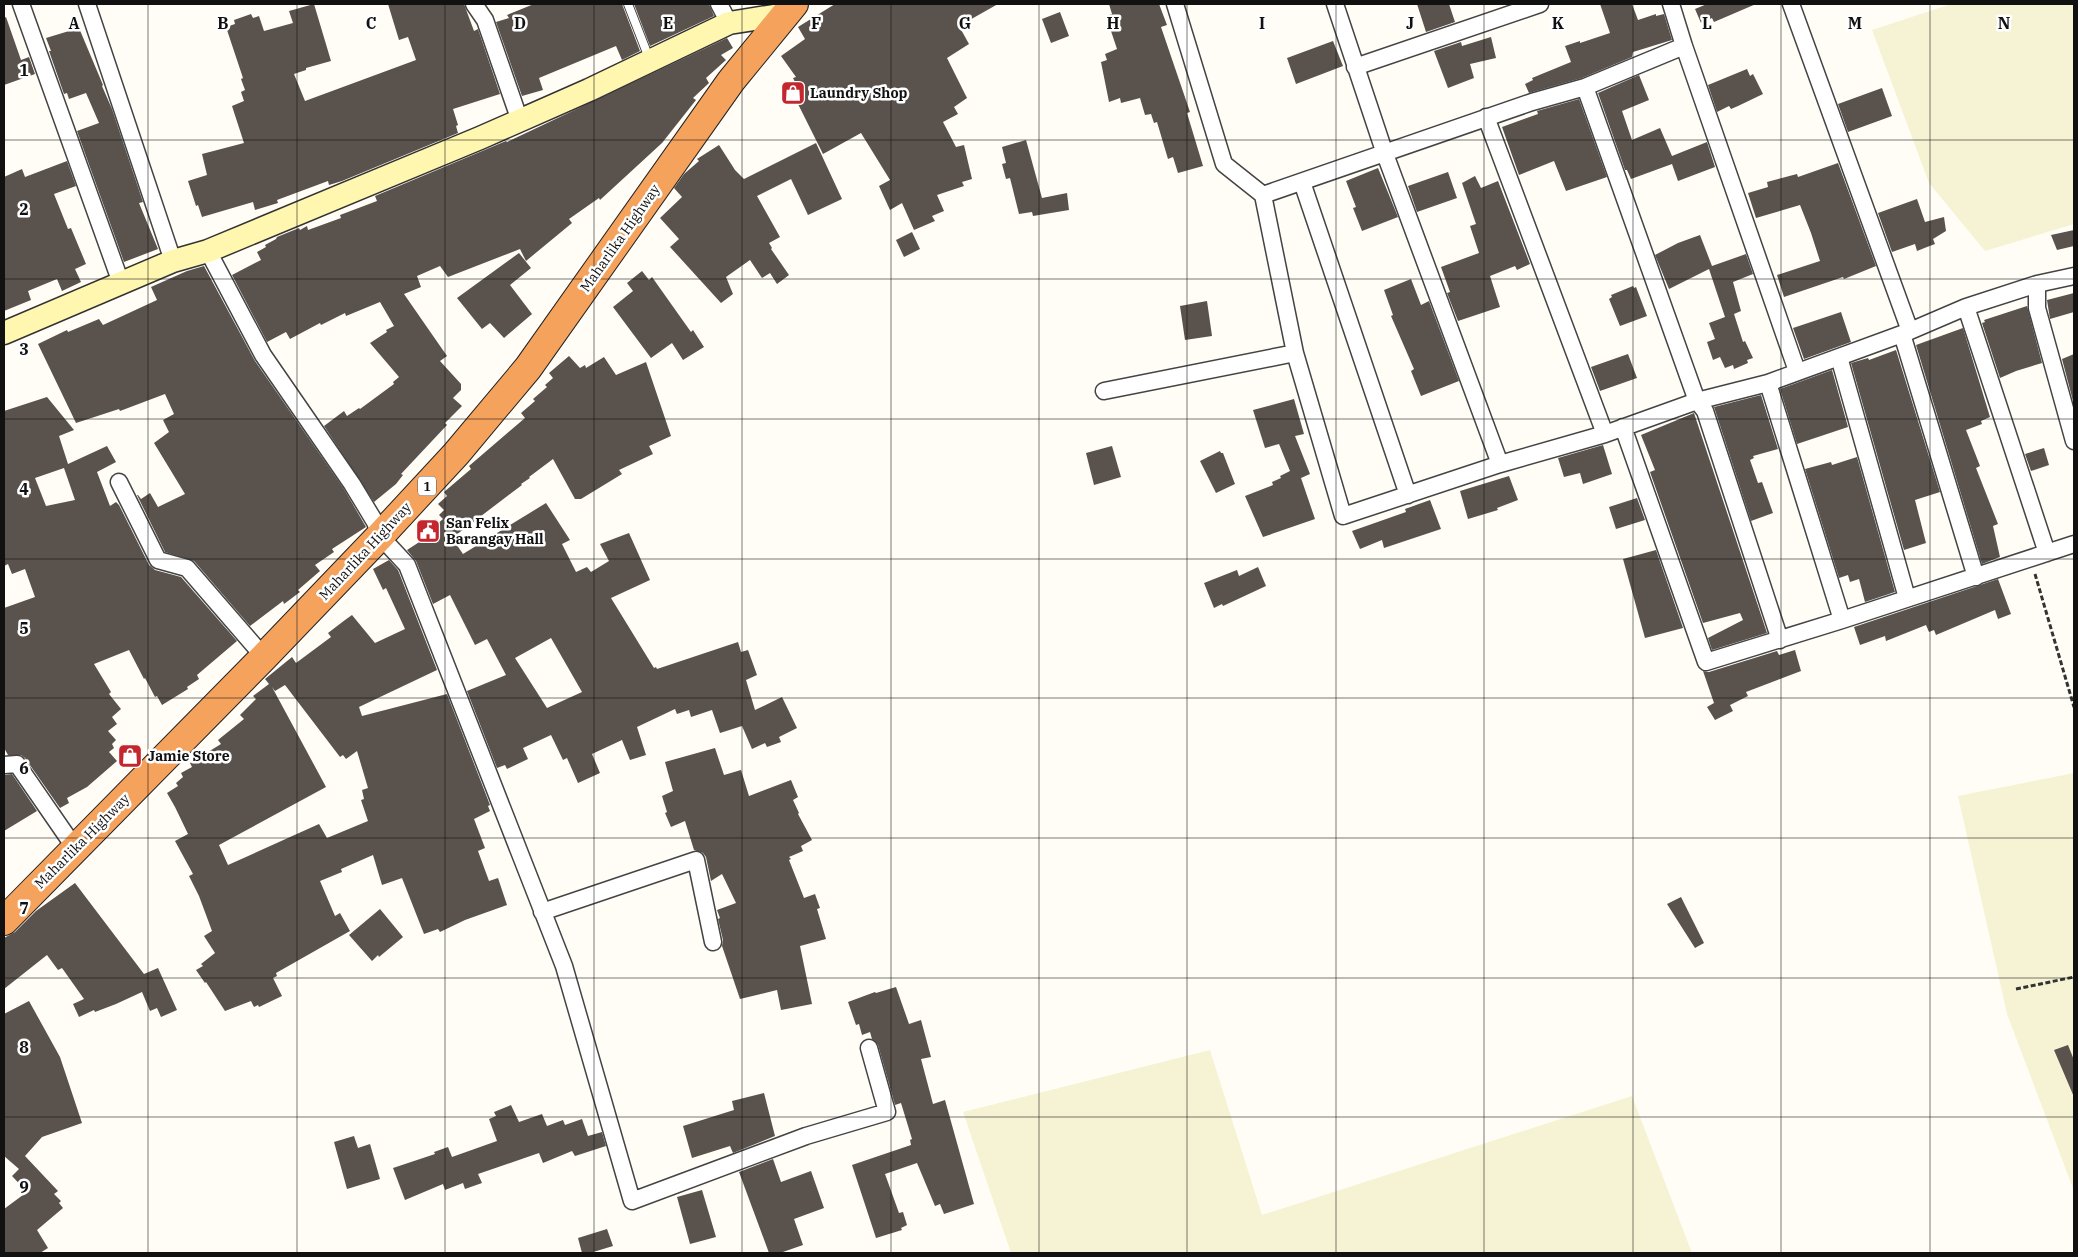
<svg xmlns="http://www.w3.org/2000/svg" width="2078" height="1257" font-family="'IBM Plex Serif',serif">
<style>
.farmland{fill:#f6f3d4}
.building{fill:#5a524d;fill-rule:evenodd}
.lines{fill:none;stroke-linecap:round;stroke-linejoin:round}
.lane-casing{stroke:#444;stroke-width:10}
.street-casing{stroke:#444;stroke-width:19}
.secondary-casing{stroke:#333;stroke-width:25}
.highway-casing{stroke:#222;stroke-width:30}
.path{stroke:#333;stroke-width:3;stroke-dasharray:5 2.5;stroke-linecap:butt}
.lane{stroke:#fff;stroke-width:8}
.street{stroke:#fff;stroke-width:16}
.secondary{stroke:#fff6b0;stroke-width:22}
.highway{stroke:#f5a25d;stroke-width:28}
.grid{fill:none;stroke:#111;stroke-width:1;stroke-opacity:0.55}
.labels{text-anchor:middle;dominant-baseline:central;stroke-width:5;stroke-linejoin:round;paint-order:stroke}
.shield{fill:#fff;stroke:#585858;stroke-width:1}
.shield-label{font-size:12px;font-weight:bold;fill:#111}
.poi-label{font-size:14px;font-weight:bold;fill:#111;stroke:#fff;text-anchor:start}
.street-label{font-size:14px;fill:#111;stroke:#fff}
.grid-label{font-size:16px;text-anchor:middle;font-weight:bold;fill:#111;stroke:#fff;stroke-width:5;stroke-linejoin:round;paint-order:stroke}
</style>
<rect width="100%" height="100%" fill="#fffdf5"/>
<!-- farmland -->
<path class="farmland" d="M1951,4H2074V224L1985,251L1929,183L1872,30Z
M2074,773V1191L2007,1014L1958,796Z
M1210,1050L1262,1215L1632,1096L1692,1253H1011L963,1112Z"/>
<!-- building -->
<path class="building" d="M314,4L331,61L306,68V70L294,74L305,101L416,60L408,37L399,40L388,4H464L474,31L478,29L500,94L453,109L458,125L456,126L458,133L342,181L329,185L328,181L277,200L278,203L255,210L253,202L202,217L198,205L196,206L188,181L207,175L202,154L244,143L232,106L244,101L241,92L245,90L241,79L243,78L226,27L235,24L234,20L251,14L253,18L259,16L264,31L293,23L289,11Z
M534,4H622L640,51L622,60L616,46L539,78L543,90L522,96L496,22L509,18L507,15Z
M634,4H709L714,16L650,46Z
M835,4H998L959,26L969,44L947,58L967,98L954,107L958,114L943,122L956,147L964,145L972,179L962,182L964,186L937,195L944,211L932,216L935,221L914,230L902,203L890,210L879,186L890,180L861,133L823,154L790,88L796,84L793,78L796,77L781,56L805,39L798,27Z
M1109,4H1159L1167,25L1161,27L1190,112L1187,113L1203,166L1178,173L1173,157L1168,159L1157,122L1154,123L1151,114L1145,115L1140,98L1121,103L1120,98L1109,102L1101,62L1107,60L1105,54L1117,49L1106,16L1112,14Z
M1417,4H1449L1455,22L1426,32Z
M1600,4H1632L1638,20L1656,14V16L1664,14L1672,40L1633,52L1632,57L1582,78L1529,93L1525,84L1533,80L1532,78L1571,62L1565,46L1580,41V43L1610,33Z
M1707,4H1756L1714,22L1712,18L1701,23L1695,9Z
M1060,12L1069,36L1051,43L1042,19Z
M6,17L21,60L29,57L35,74L4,85V18Z
M79,28L103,85L102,86L112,109L143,202L139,203L158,249L124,262L77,131L99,123L86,93L69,99L67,93L64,94L49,51H51L46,38Z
M1491,37L1496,58L1470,64L1474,78L1448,88L1434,51L1461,42L1462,46Z
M727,38L733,48L721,55L726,60L706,78L709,83L693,98L696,100L662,143L600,200L599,198L569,219L572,223L526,261L520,249L448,277L440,266L417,276L421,287L404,294L447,356L440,361L461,384V390L453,398L462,406L445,423L447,425L401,474L403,475L396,484L374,502L324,426L344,411L347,416L359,408L360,409L394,384L393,382L399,377L370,343L387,332L386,330L394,326L380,302L346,316L345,313L321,325L320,323L290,339L286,332L267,342L232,275L261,260L257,252L266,247L265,245L276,239L277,237L299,228L300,230L307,226L308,230L341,218L340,215L377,201L375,196L506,141L507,142Z
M1333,41L1343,66L1296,84L1287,58Z
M1747,69L1750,76L1753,74L1763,94L1738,106L1731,109L1729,106L1717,112L1708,85Z
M1639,75L1649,100L1622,111L1632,140L1660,128L1672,156L1707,142L1715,167L1678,181L1672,164L1631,179L1627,170H1625L1598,93Z
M1882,88L1892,116L1848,132L1838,104Z
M1579,99L1607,177L1566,191L1554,161L1519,175L1502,127L1538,114L1537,111Z
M1026,140L1042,198L1067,193L1069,210L1033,216L1032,212L1019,214L1010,178L1006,179L1002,164L1006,163L1002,147Z
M816,143L842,199L808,215L791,179L757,196L780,237L769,243L772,248L771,249L789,275L777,284L770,273L762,278L750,260L726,277L733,294L721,303L670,247L679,239L660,218L682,197L674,188L684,174L699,161L697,159L719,145L735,170L744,179Z
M67,161L76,186L54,194L68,229L71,228L86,264L75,269L81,282L62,291L57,279L28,291L31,300L4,311V177L22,169L25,177Z
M1838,163L1876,266L1844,279L1843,277L1784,297L1777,275L1820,261L1811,233L1800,205L1756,218L1748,193L1768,187L1767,182L1797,174L1798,177Z
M1378,168L1398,217L1362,231L1353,208L1356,207L1346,181Z
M1448,172L1457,198L1417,212L1408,186Z
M1475,176L1481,188L1498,181L1530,264L1517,270L1515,266L1490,276L1500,307L1458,321L1447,293L1450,292L1441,267L1479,253L1470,226L1476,224L1462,183Z
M1917,199L1925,222L1944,217L1946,231L1933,239L1935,244L1927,247L1917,251L1915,244L1892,252L1878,213Z
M2074,230V246L2057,250L2051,235Z
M912,232L920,249L904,257L896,240Z
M1700,235L1712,266L1746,254L1753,274L1733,282L1741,311L1734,314L1743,342L1745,341L1753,358L1747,360L1748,363L1734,369L1733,365L1725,368L1720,357L1713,360L1707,342L1715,339L1709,323L1725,317L1709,269L1669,289L1655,255L1678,243Z
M519,253L531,268L510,285L532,314L504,338L490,323L482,329L457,298Z
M204,266L255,361L344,489L366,527L332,549L334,552L315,565L320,571L298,590L300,592L284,604L283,601L250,626L194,561L165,552L137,495H138L141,499L150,493L158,507L185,494L154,443L169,432L163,420L174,414L165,394L120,411L119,409L76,423L38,344L67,330L68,332L99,319L103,325L157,300L151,287L187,271Z
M642,271L649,280L652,277L691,332L693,330L704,347L683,360L672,343L651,358L613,307L633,291L627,283Z
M1411,279L1421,305L1429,301L1459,381L1421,396L1411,371L1414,369L1391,316L1393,315L1384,290Z
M1633,286L1634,288L1636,287L1647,316L1620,326L1609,299L1612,297L1611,295Z
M2074,293V312L2050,319L2047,300Z
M1207,301L1212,336L1185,340L1180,306Z
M2027,306L2042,363L2016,371L2000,378L1982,323L1985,322L1984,320Z
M1841,312L1851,342L1804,359L1793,328Z
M1963,328L1990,417L1981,421L1982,424L1966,430L1980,466L1976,468L1998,524L1993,526L2000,557L1982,564L1916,345Z
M1896,350L1940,492L1915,500L1926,543L1904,550L1851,363L1868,358L1869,360Z
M1628,354L1637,378L1600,391L1591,367Z
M2074,354V401H2073L2062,359Z
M569,356L580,368L585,365L586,368L604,357L616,375L646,362L671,436L649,446L653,454L619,470L622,474L581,499H575L553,459L529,477L530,478L521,484L522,485L452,538L463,554L546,503L570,540L562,544L576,572L587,567L591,572L609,561L600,544L629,533L650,580L611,598L654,668L656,667L657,669L738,642L741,652L748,650L757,675L746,680L755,710L782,697L797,728L779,737L781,742L767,747L765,743L752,749L742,726L720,733L712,710L691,717L689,710L677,714L675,709L637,727L646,755L630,760L622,740L592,754L600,773L578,783L567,758L563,760L551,735L523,748L528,759L507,769L505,765L497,768L467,691L506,675L487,639L475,645L450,595L433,604L416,561L407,550L424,539L422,537L443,519L439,515L444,510L438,504L447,496L444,492L471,469L469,466L525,418L521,413L535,401L533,399L547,387L545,385L553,378L549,373ZM551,638L582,692L547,708L515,658Z
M1832,370L1848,427L1797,444L1780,389Z
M1761,395L1778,449L1753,456L1754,458L1750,460L1758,483L1762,482L1773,513L1751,521L1714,407Z
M47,397L74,430L59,436L68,464L107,446L116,462L97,472L110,506L116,502L119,505L149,565L155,570L181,577L237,641L197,675L199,679L187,687L188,689L162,705L157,696L155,697L145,678L144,679L129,650L94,664L111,692L109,694L121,709L112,717L117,724L108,731L116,740L112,744L114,748L109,752L117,761L87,787L67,798L69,803L60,808L25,758L21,755H8L4,748V608L35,597L25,569L12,574L8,564L4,566V411ZM64,468L75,500L46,506L35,478Z
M1294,399L1304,434L1295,436L1310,474L1301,478L1315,519L1263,537L1245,496L1273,485L1272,482L1281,478L1280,476L1290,471L1279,444L1265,448L1253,410Z
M1694,413L1767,633L1712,650L1708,638L1743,620L1740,613L1703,623L1650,472L1655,470L1641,435Z
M1603,445L1612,474L1583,484L1580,473L1564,477L1558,458Z
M1112,446L1121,477L1094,485L1086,453Z
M2044,448L2049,465L2031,471L2025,454Z
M1220,451L1221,453H1223L1235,484L1216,493L1200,461Z
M1857,457L1895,592L1865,602L1859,579L1850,582L1848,575L1839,578L1805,469L1831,462L1832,465Z
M1509,476L1518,500L1497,508L1498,510L1468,519L1460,491Z
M1637,498L1645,520L1616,529L1609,507Z
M1430,500L1441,529L1384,548L1382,540L1360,549L1352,531L1406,512L1405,509Z
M1656,550L1683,628L1645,638L1623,559Z
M389,560L398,570L437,670L359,707L362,716L447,694L490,805L488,806L490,811L474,819L485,848L478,851L489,881L498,878L507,905L465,920L440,932L438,929L424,934L402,878L382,885L373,855L341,869L342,872L320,881L335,916L340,913L350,931L276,973L277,976L273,978L282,996L259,1007L258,1005L254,1007L251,1001L225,1011L206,982L205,983L196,970L203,966L201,964L215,953L204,936L212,931L199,896L189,876L193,874L175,841L188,834L175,807L167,793L178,786L176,783L183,777L181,773L192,767L190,763L221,744L218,740L244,719L240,715L256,699L253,696L269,684L265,679L292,657L296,663L331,637L328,633L345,620L352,615L375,643L405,629L386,588L383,590L373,569ZM285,685L340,757L343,755L346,759L357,751L368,788L362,790L364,799L361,800L368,821L327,838L319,824L228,865L219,845L326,787L272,687L275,691Z
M1258,567L1266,586L1223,606L1222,604L1214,608L1204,583L1237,570L1239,576Z
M1998,579L2011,614L1998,619L1995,610L1936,635L1934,630L1929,632L1926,625L1886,641L1885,636L1860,645L1854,627Z
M1795,650L1801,671L1746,692L1748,696L1730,705L1733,711L1715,720L1707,707L1714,703L1703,671L1709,672L1777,651L1779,655Z
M715,748L724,775L741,770L749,796L791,780L798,797L793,800L799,813L798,814L812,840L801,846L803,851L789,857L791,859L789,860L804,898L815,894L820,908L817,909L826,939L800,946L812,1004L781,1010L777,990L740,999L722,946L723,940L718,919L720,918L717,910L736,903L722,874L711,881L706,857L703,853L694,850L685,821L671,827L665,813L667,812L662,796L673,791L665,762Z
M12,774L37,811L4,831V775Z
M75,883L144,974L158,968L177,1010L161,1017L157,1008L150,1011L142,992L116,1004L95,1012L94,1010L79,1017L73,1004L84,999L62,968L58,970L47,955L4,989V938L15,932L36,911Z
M1681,897L1704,943L1695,948L1667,904Z
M380,909L403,937L379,957L378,955L372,961L349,935Z
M896,987L909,1024L921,1020L931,1057L921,1059L933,1104L945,1100L974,1204L944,1214L940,1204L935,1206L917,1163L885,1174L899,1213L903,1212L907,1225L901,1228L902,1230L876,1238L852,1165L911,1145L910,1140L912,1139L901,1103L895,1105L878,1045L872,1039L870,1032L862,1035L859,1024L856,1025L848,1002L875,992L876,993Z
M29,1001L60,1057L82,1123L42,1137L25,1156L58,1191L54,1194L61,1201L59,1203L63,1208L37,1230L48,1248L40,1253H4V1209L27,1192L12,1176L19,1169L4,1156V1014Z
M2068,1045L2074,1060V1097L2054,1050Z
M764,1093L775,1136L733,1153L730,1146L692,1158L683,1126L734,1110L732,1101Z
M511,1105L519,1122L542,1114L547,1126L563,1120L565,1125L582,1119L588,1136L602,1132L606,1146L575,1156L572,1151L543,1163L539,1153L478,1174L482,1183L465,1189L463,1183L445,1190L443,1184L405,1200L393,1168L435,1154L434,1152L448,1147L452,1157L497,1141L489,1119L496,1116L494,1112Z
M354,1136L358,1148L370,1144L380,1179L347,1189L334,1142Z
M773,1159L781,1182L811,1171L824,1208L794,1219L803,1245L780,1253H769L739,1172Z
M702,1190L716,1237L690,1244L677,1197Z
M607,1229L613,1246L590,1253H582L578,1238Z"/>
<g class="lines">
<defs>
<path id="lane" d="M628,4L649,58"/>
<path id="street" d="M21,4L121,283
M87,4L173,261
M474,4L485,20L520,121
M719,4L729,23
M1175,4L1224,164L1263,195L1295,353L1343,516L1500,464L1605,434L1697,401L1768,383L1910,331L1966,307L2037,284L2074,276
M1335,4L1385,154L1500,464
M1671,4L1684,46L1797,371
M1791,4L1910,331
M1355,67L1540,4
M1585,87L1697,401L1705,411L1780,640
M1486,117L1605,434
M1302,182L1408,495
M1263,195L1532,102L1585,87L1684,46
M208,251L263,355L352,484L375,522L380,536L407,565L564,966L632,1201L806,1136L887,1112L869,1048
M2037,284V308L2074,441
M1966,307L2047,553
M1902,334L1976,577
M1839,357L1907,598
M1768,383L1842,620
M1104,391L1295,353
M1623,427L1706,662L1842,620L2074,544
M119,482L158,560L187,568L264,657
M4,765L17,764L75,848
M542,912L696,860L713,942"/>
<path id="secondary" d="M4,333L173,261L208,251L480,138L589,90L729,23L786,14"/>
<path id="highway" d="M4,921L264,657L380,536L456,454L528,368L731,81L794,4"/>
</defs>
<!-- lane casing -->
<use href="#lane" class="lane-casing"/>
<!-- street casing -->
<use href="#street" class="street-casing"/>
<!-- secondary casing -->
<use href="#secondary" class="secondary-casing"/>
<!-- highway casing -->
<use href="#highway" class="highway-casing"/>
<!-- path -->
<path class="path" d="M2035,574L2074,707
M2016,989L2074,977"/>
<!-- lane -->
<use href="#lane" class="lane"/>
<!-- street -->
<use href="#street" class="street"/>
<!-- secondary -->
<use href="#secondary" class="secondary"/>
<!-- highway -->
<use href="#highway" class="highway"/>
</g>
<!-- grid -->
<path class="grid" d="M148,4V1253M297,4V1253M445,4V1253M594,4V1253M742,4V1253M891,4V1253M1039,4V1253M1187,4V1253M1336,4V1253M1484,4V1253M1633,4V1253M1781,4V1253M1930,4V1253M4,140H2074M4,279H2074M4,419H2074M4,559H2074M4,698H2074M4,838H2074M4,978H2074M4,1117H2074"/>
<!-- icons -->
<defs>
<symbol id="shop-square" viewBox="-11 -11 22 22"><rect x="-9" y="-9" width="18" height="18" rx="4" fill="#c4262e" stroke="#fff"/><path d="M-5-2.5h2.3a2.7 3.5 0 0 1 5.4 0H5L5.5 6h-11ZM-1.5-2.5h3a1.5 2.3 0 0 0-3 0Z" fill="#fff"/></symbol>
<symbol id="civic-square" viewBox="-11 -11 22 22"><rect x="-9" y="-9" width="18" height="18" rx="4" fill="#c4262e" stroke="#fff"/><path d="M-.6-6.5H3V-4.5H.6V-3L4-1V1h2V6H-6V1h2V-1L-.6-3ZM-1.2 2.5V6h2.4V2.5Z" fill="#fff"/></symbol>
</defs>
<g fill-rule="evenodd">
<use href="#shop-square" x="779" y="79" width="28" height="28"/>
<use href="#civic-square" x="414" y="517" width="28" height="28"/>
<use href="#shop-square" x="116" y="742" width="28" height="28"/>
</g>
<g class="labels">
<!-- shield labels -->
<rect class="shield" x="418" y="476.5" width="18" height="19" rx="4"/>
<g class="shield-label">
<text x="427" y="486">1</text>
</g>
<!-- poi labels -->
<g class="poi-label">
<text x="810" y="93">Laundry Shop</text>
<text x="446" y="523">San Felix<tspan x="446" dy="16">Barangay Hall</tspan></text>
<text x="148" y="756">Jamie Store</text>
</g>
<!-- street labels -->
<g class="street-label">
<text transform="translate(620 238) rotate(-55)">Maharlika Highway</text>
<text transform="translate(365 551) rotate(-47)">Maharlika Highway</text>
<text transform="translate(82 841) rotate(-45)">Maharlika Highway</text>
</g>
</g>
<g class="grid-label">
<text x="74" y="29">A</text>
<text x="223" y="29">B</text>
<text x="371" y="29">C</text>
<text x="520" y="29">D</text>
<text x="668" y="29">E</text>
<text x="816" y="29">F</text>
<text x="965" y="29">G</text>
<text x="1113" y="29">H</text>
<text x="1262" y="29">I</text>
<text x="1410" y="29">J</text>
<text x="1558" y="29">K</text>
<text x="1707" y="29">L</text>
<text x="1855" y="29">M</text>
<text x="2004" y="29">N</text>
<text x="24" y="76">1</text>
<text x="24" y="215">2</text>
<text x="24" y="355">3</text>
<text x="24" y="495">4</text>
<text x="24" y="634">5</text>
<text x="24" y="774">6</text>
<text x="24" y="914">7</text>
<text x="24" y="1053">8</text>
<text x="24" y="1193">9</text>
</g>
<!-- border -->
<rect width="2078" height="1257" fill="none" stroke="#111111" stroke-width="10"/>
</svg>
